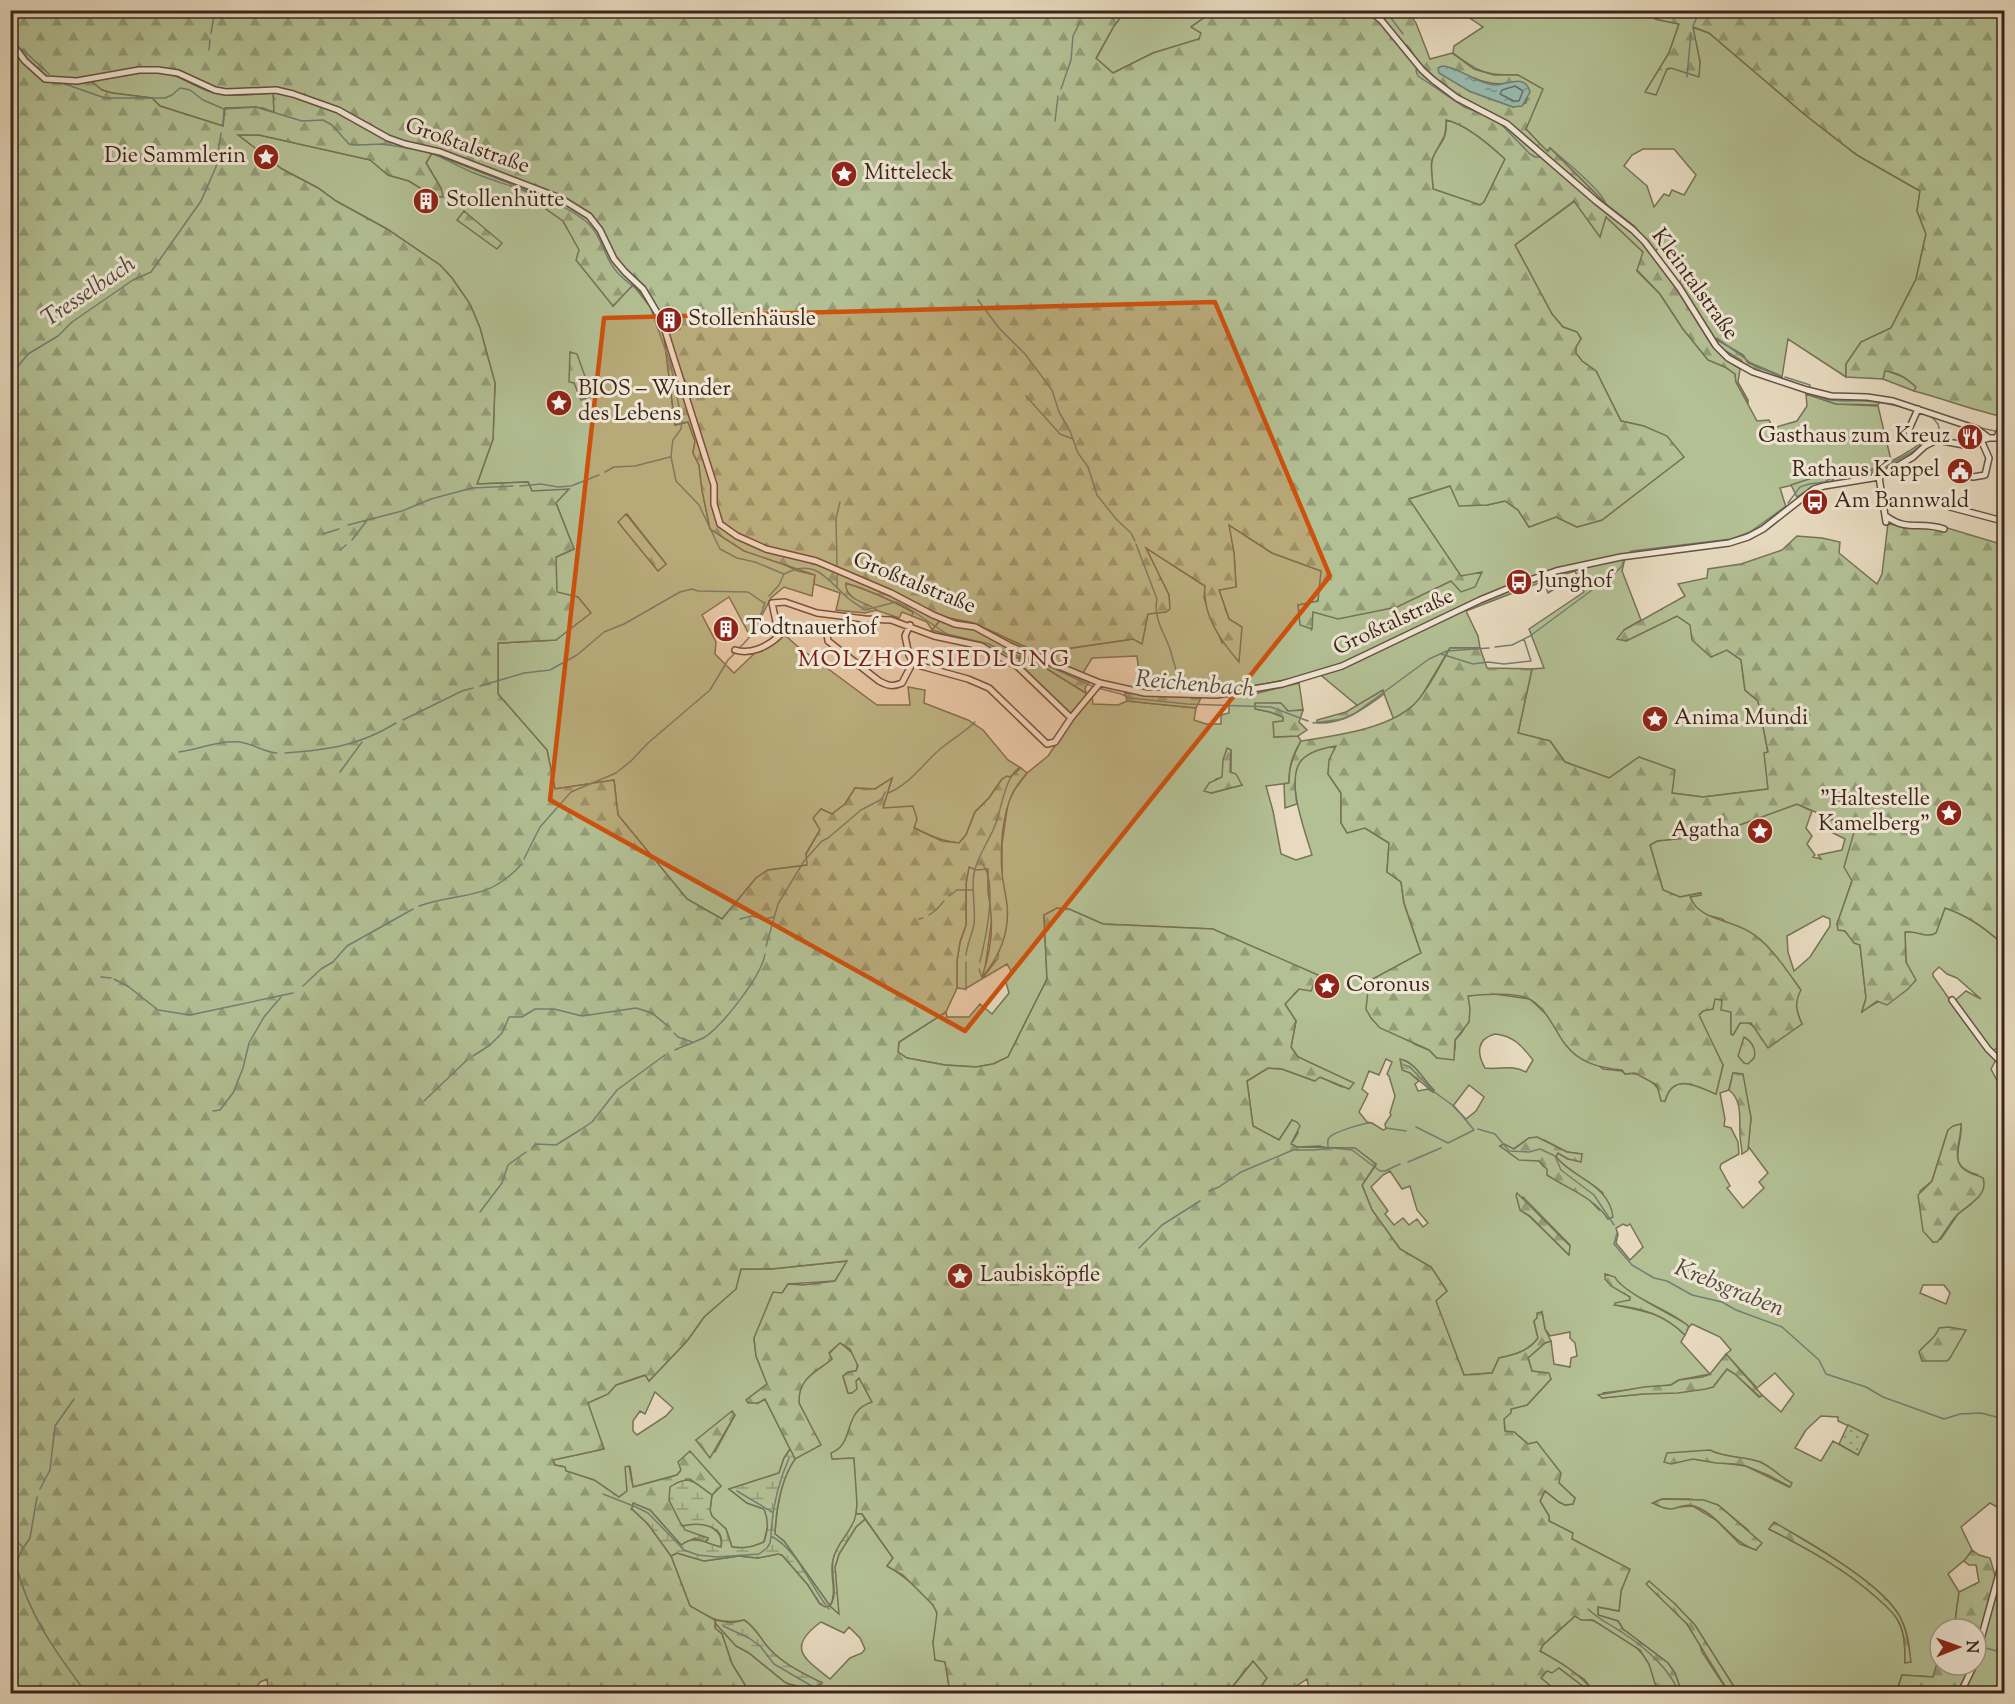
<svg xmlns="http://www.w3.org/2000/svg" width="2015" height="1704" font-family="'Sorts Mill Goudy',serif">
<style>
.green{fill:#b3c094;stroke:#787256;stroke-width:1.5;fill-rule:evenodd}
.forest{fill:url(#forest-firs);stroke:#787256;stroke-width:1.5;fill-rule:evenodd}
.wetland{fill:url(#wetland-marsh);stroke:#787256;stroke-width:1.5}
.garden{fill:url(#garden-dots);stroke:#787256;stroke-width:1.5}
.water{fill:url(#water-ripples);stroke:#737f73;stroke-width:1.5}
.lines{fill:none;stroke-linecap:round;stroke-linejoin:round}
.shore{stroke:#6a7064;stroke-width:1.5}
.stream{stroke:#737f73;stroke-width:1.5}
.minor-casing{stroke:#685242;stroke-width:8}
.minor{stroke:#efe7d5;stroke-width:5}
.marked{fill:#ce510e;fill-opacity:0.2;stroke:#ce510e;stroke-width:4.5;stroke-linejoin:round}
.labels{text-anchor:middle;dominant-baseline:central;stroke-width:6;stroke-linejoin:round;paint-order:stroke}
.street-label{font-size:22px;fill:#3d2419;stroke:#efe7d5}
.poi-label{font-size:22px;fill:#3d2419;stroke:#efe7d5;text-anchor:start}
.water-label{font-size:24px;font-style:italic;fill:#544a3e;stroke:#efe7d5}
.neighbourhood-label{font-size:24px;letter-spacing:1.5px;fill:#7a1f14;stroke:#efe7d5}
</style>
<defs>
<pattern id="forest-firs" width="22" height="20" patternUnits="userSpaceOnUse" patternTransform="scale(1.5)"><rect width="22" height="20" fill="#b3c094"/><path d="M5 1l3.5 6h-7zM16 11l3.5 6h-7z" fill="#939c78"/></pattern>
<pattern id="wetland-marsh" width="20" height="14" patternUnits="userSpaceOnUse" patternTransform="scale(1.5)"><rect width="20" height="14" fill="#b3c094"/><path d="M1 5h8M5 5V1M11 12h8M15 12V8" fill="none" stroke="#939c78"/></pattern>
<pattern id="garden-dots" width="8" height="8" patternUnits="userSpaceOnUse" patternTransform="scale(1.5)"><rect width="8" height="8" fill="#b3c094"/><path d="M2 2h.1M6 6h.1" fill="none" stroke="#939c78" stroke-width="1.8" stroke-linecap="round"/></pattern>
<pattern id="water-ripples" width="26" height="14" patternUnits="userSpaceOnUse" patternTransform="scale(1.5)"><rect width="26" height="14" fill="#97bbaf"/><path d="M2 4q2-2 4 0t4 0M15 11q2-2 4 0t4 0" fill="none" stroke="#7c988e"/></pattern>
</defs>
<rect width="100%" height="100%" fill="#e7dabf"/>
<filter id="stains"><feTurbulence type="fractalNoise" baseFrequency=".00333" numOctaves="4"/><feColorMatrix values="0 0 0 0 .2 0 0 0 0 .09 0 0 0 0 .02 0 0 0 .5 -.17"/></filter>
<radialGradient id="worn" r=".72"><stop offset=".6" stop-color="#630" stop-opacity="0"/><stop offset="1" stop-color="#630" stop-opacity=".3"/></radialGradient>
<!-- green -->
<path class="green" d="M1123,11H1214L1192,26L1202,33L1199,39L1153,53L1113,73L1096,59L1114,26L1124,13Z
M1459,11H1650L1655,19L1679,24L1669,53L1646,91L1667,69L1700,62L1692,27L1709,33L1804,114L1857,155L1920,191L1917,211L1926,234L1916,279L1891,328L1861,342L1846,364V377L1788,339L1782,377L1748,363L1743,355L1716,339L1710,341L1676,286C1687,276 1683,266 1679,254L1661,246L1655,251L1634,226L1607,205L1550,148L1547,152L1526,129L1518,75C1486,76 1478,72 1453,53L1454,46L1483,27ZM1643,149H1674L1696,175L1684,195L1672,190L1669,196L1664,194L1654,207L1647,186L1624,166L1632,155Z
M164,72L178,75L226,95L274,93V113L263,108H225L223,126L160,106L152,98L112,93L102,90L89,80L140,73Z
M1446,120C1466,124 1491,146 1505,159L1484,202L1480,205L1433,189C1433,181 1430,168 1432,160C1437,143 1448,143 1446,120Z
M238,135H259L371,160L388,175L409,181L433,196L442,197L441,188L426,163L432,153L543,196L539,204L563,221L613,306L633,284L656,314L664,336L675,425L688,422L695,441L693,453L699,465L702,490L710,529L798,571L815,575L812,596L784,587L771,598L752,634H749L729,597L702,615L716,642L715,654L734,673L756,652L785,635L796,645L877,705H910L908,687L925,690L924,703L968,720L983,730L1008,760L1021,768L1010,777L1002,779L989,798L975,812L966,835L959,843C930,840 907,823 882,808L892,779L875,789L855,788L845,804L832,814L821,809L820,830L806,854L808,865L768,870L756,878L722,919L687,899L618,815L614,780L555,789L547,750L498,694V643L556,640V557L574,549L556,503L532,491L528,482L477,484L493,439L495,383L480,328L470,304L452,278L440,265L387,229L336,201L318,188L282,169ZM464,211L498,248L458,220ZM627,514L666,564L658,571L619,522Z
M1575,201L1600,236L1605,216L1644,253L1637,271L1660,294L1683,329L1708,360L1725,367L1735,374L1736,382L1757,421L1769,420L1773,428L1797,421L1807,406L1806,394L1836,404L1878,406L1891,460C1869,476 1868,466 1844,466L1834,474L1825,477L1818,476L1797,484L1780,488L1786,507C1778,514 1771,522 1761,528C1727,548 1662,548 1621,555L1625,558L1622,571L1641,620L1624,630L1626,641L1677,616L1741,660L1745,690L1758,701L1768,752L1765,753L1768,789L1703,797L1672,793L1674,770L1639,757L1609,778L1565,762L1550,741L1518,733L1532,669L1544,668L1529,629L1584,592L1575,571L1556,577L1559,586L1548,593L1544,581L1466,611L1478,636L1480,648H1450L1418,702L1394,720L1383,691L1358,706L1317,672C1254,689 1207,694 1141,689L1137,656L1092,658L1083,673L1082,680L1036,659V662L1092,697L1093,704L1118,705L1127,701L1196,708L1194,720L1206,724H1221V715L1229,713V697L1258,693L1299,683L1303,710L1288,711L1280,703L1255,704L1256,709L1270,712L1283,717V721L1274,737L1298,736L1301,741C1292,756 1289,766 1289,783L1266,786L1273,811L1281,854L1296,860L1312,855C1306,834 1286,782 1299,763C1307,751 1323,748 1336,745L1330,760L1328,774L1341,793V823L1365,828L1389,843L1387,872L1401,882L1404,903L1421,953L1370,981L1414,1044L1429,1050L1437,1058L1455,1049V1040C1468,1029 1470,1012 1467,996L1488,993L1530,999L1547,1015L1555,1026L1603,1069L1622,1071L1625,1074C1644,1071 1657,1084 1665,1101C1673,1072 1697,1086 1716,1094L1723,1065L1698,1016L1715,999L1723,1000L1731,1012V1034L1733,1035L1740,1023L1747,1022L1755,1027L1763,1041L1802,1024C1796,1011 1794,1003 1800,990L1782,964L1722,919L1706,915L1696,909L1690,897L1700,895V893L1680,897L1663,890L1650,845L1657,841L1712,835L1797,804L1812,811L1806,828L1812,836L1807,844L1815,855L1813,857L1821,859L1818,855L1842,850L1845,839L1825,829L1829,819L1856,829L1849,851L1852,881L1837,924L1860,945L1866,998L1862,1011L1915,981L1906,962L1905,932H1936L1945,908C1969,916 1986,929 2004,945V1043L1993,1051L1996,1060L1991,1069L1999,1084L2004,1089V1511L1990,1503L1961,1527L1972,1550L1967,1558L1948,1574L1959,1592L1954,1629H1940V1653L1934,1677L1902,1675L1896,1693H1738L1695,1626L1674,1603L1669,1604L1687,1624L1699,1642L1702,1652L1729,1693H1682L1675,1673L1668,1663L1623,1629L1618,1621L1598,1615V1607L1619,1611L1621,1591L1629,1569L1572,1539V1533L1549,1521V1516L1540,1501L1545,1491L1559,1502L1565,1505L1573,1504L1575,1498L1559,1483L1546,1455L1537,1442L1528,1444L1514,1432H1505L1504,1418L1511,1409L1527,1405L1551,1379L1532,1371L1528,1358L1545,1343L1551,1341L1554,1364L1570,1367L1571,1358L1577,1356L1575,1343L1570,1338V1332L1550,1336L1545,1329L1542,1312L1534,1322L1538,1338C1529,1351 1514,1355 1499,1358L1492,1373L1464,1375L1435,1301L1447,1291L1431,1267L1400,1249L1372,1210L1362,1185L1376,1165L1320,1146L1297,1147L1291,1144L1298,1133L1292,1120L1279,1140L1253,1126L1247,1081L1268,1068L1282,1069L1314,1081L1320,1077L1342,1087L1353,1083L1298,1057L1291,1047L1296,1021L1285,1004L1299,989L1213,929L1103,924L1069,909L1044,915L1047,979L1008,1057L993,1064L976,1067L945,1065L907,1058L898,1052L899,1042L946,1012L947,1017H969L980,1004L992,1014L1009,993L1005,979L1012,973L1007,964L965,989L957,988V961L960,942L966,925V884L968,867L988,868V892L992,918L984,976L998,958L1002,873V844L1008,803L1015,789L1027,773L1048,756L1074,718L1019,664V658L1005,657L983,645L932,630L942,618L974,623L1054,660L1058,650L1133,639L1147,613L1166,612L1169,595L1145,547L1205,586L1204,598L1222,643L1229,619L1219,590L1236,587L1234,553L1228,524L1272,553L1322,571L1318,601L1298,605L1311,629L1312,612L1433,588L1461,577L1408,499L1450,486L1487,505L1505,501L1518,510L1529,527L1556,517L1577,527L1602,520L1648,484L1644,426L1621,421L1596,371L1582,361L1575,353L1576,347L1581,338L1577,332L1563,327L1552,314L1515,245ZM1228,749L1231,750V772L1242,785L1212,793L1216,779L1222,778C1226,768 1221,762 1228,749ZM1823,916L1830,919V926L1810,957L1794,971L1788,952L1787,936ZM1939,967L1947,974L1957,978L1981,999L1966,991L1952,1003L1933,976V973ZM1495,1034C1514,1036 1522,1046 1533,1060L1526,1072C1511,1064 1502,1070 1485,1068C1477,1054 1476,1039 1495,1034ZM1386,1059L1392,1062L1387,1074L1389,1076L1395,1096L1390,1113L1391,1115L1385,1124L1386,1129L1383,1130L1372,1123L1367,1122L1359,1112L1368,1094L1362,1089L1369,1071L1379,1075ZM1406,1061C1417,1066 1424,1081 1434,1090L1433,1092L1428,1089L1418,1091L1415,1084L1419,1081L1410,1073ZM1733,1073L1742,1074L1751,1118L1748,1146L1768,1173L1759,1182L1764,1188L1743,1208L1727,1188L1730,1186L1720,1168L1721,1164L1739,1154L1738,1142L1731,1128L1724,1126L1725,1119L1720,1093L1729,1090ZM1469,1085L1484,1097L1476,1111L1466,1119L1453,1106ZM1961,1124C1963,1148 1944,1165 1978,1175L1971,1204L1958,1214L1941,1239L1933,1242L1927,1234L1920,1191L1932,1181L1948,1130ZM1529,1138L1544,1140L1567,1152L1581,1154L1568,1159L1558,1153L1556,1157C1569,1173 1588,1179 1603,1193L1599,1210L1586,1196L1543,1166L1539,1161L1500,1146L1504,1144L1513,1149ZM1390,1171L1402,1189L1410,1186L1417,1210L1428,1223L1423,1227L1417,1219L1409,1225L1403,1218L1394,1225L1385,1214L1388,1211L1371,1187L1383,1175ZM1523,1197L1570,1245L1568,1254L1529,1216L1520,1210ZM1623,1224L1627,1226L1630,1224L1643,1247L1630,1260L1616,1243L1618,1234L1616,1228ZM1605,1274L1614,1277C1624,1297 1672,1309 1689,1327L1692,1324L1720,1337L1731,1350L1726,1354L1757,1388L1775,1373L1794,1394L1781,1412L1762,1395L1759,1397L1735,1374L1727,1369L1713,1387L1602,1398L1603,1393L1671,1385L1679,1380L1710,1374L1681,1342L1685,1335C1662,1313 1645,1311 1615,1305L1630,1300V1297ZM1923,1285H1944L1950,1293L1946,1304L1920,1293ZM1821,1416L1838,1417V1421L1868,1435L1858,1455L1833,1441L1821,1461L1795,1448L1806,1430ZM1713,1452C1722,1457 1747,1457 1760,1462C1772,1467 1780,1477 1791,1483L1789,1487L1746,1466L1693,1459ZM1662,1499H1690L1718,1505L1748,1530L1756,1550L1740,1544L1716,1520L1693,1506L1679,1507L1653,1503ZM1774,1523C1807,1540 1874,1580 1895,1609C1906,1624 1910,1644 1910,1662H1905C1905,1649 1905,1633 1898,1621C1893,1611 1884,1604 1876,1597C1844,1568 1807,1549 1769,1529Z
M1885,370L1906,378L1916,387L1914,391L1883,379Z
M845,583C869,590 891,600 913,612L912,616L902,612L899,618C883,612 845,603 845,583Z
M848,1261L835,1281L788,1284L754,1338L756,1356L768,1384L758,1403L765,1399L790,1449L784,1458L779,1473L729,1489L747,1503L764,1509L769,1520L764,1542L748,1548L732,1547L726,1529L712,1517L710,1511L712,1495L721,1486L681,1470L677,1475L633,1487L630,1466L627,1491L619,1497L594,1480L566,1471L564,1467L555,1465L553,1460L604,1449L587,1403L608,1394L616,1385L646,1375L649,1381L687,1341L704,1317L735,1289L741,1269H771ZM655,1392L673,1408L666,1416L637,1435L633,1431V1421L640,1411L645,1414ZM735,1415L715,1452L696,1440Z
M840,1342C848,1350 862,1357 856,1371L848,1372L843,1376L848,1393H852L856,1381L859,1377L872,1402C848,1413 856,1425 844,1444C840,1450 835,1451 833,1459L854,1457C855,1474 860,1508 854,1523C848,1536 836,1546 833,1560C829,1576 838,1591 830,1606L838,1613L835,1567L839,1554L856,1527L865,1519L893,1558L887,1566C900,1573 936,1600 937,1615C938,1624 934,1635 933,1643L945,1662L949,1686L956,1693H827L824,1686L816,1693H812L822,1683C802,1673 780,1663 766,1645C759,1636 755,1627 744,1620C720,1625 710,1618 690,1606L671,1556L677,1553L704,1561L739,1556L758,1558L778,1554L782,1555L808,1585L820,1604L830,1606L784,1541L775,1534C776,1515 781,1473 795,1459C801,1453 813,1449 820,1445L799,1403C797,1378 815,1373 832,1359L829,1354ZM821,1622L844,1633L849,1627L860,1638L865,1649L862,1653L850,1658L830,1679C805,1659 785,1648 821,1622Z
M695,1523C709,1524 724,1531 721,1547L705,1543L708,1539L685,1531L682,1526Z
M2004,1569V1677L1996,1693L1958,1694L1976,1665V1650L1996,1579V1574L2002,1576Z
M1575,1616C1582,1621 1589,1618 1597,1622C1615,1631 1638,1644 1648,1662C1653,1671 1655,1683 1658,1693H1595L1584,1679L1540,1651L1543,1645Z
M716,1624L736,1646L749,1653L786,1683L804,1688L810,1693H750L732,1664L722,1634L715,1628Z
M1253,1661L1268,1678L1262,1685L1270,1693L1227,1694Z
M1559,1668L1592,1693H1559L1541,1678L1547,1670Z"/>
<!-- forest -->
<path class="forest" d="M1407,10L1416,23L1430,59L1452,53L1474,69L1494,75H1518L1543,89L1526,129L1547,151L1550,148L1607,205L1634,226L1655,251L1714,347L1728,361L1740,369L1738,382L1748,400V403L1736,382L1735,374L1725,367L1708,360L1683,329L1660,294L1637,270L1643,252L1606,217L1600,237L1574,201L1515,245L1552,314L1563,327L1577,332L1581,339L1576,347V353L1582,361L1596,371L1621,421L1644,426L1667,436L1684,457L1602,520L1577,527L1556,517L1529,527L1518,510L1505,501L1487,505L1459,506L1450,486L1409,499L1461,576L1482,572L1475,587L1461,592L1451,581L1397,607L1338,619L1313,612L1312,629L1300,625L1298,605L1318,601L1321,571L1272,553L1229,525L1234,553L1236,587L1219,590L1229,619L1242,627L1239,662C1221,641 1202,615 1205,586L1146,548L1169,595L1170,609L1166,612L1148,614L1142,644L1133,639L1058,650L1054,660L974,623L945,617L942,618L932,630L927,622L912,616L913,612C891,600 870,590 846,583C844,600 866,602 877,610L865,613L836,610L840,593L814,584L815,575L744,551L710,529L702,490L699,465L693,453L695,441L688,422L675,425L664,336L680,329L672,307L656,314L633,285L613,306L576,260L579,250L563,221L539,204L542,196L432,153L426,163L441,188L443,197L433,196L409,181L388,175L370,160L259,135H238L282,169L318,188L336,201L387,229L440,265L452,278L470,304L480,328L495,383L493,439L477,484L528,482L532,491L569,489L556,503L574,549L556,557L557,592L578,597L591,613L556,640L498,643V694L547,750L555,789L614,780L618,815L687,899L722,919L756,878L768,870L807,865L806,854L820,830L813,818L821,809L832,814L845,804L855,788L875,789L892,778L883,808L913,806L917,819L914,828L942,841L959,843L966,835L975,812L989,798L1002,779L1007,776L1010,777L1021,768L1027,773C1022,779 1017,785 1013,792C1002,815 1000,848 1002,873C1003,884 1006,895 1007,905C1010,932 999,958 982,977C988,959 993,936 991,916C990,900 988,885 988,869L976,870L969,867L966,884V925L960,942L957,961V988L946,1012L899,1042L898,1052L907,1058L945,1065L976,1067L993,1064L1008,1057L1047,979L1044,915L1057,908L1069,909L1103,924L1213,929L1318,975L1311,991L1299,989L1285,1004L1296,1021L1291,1047L1298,1057L1354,1083L1349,1089L1320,1077L1315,1081L1282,1069L1268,1068L1247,1081L1253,1126L1279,1140L1292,1120L1297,1122L1300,1126L1291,1144L1297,1147L1355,1148L1376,1164L1362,1185L1372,1210L1400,1249L1431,1267L1447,1291L1436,1301L1464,1375L1492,1373L1499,1358C1514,1355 1529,1351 1538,1338L1534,1321L1537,1318V1313L1542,1312L1545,1329L1551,1341L1545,1343L1528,1358L1532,1371L1549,1373L1551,1379L1527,1405L1511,1409V1413L1504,1419L1505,1431L1514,1432L1528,1444L1537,1442L1561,1473L1559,1483L1575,1498L1573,1504L1565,1505L1559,1502L1545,1491L1540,1501L1549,1516V1521L1573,1533L1572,1539L1630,1569L1621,1591L1619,1611L1598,1607V1615L1618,1621L1623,1629L1668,1663L1675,1673L1682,1693H1658L1649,1664L1640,1650L1593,1620H1581L1575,1616L1543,1645L1540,1651C1562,1663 1580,1674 1595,1693H1592L1559,1668L1552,1673L1547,1671L1541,1678L1559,1693H1310L1307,1679L1286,1693H1270L1262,1685L1267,1678L1253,1661L1227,1693L1043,1694L1025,1686L1023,1693H956L949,1686L945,1662L935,1660L933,1643L937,1613L933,1605L903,1575L887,1566L893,1558L862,1514H856L857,1504L854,1458L832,1459L831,1453C850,1446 846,1426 856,1413C860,1407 866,1404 872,1402L859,1378L856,1381L857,1389L852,1393H848L843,1376L848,1372L856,1371L858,1366L850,1349L840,1343L829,1353L832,1359C816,1372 798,1378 799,1403L821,1445L795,1459L765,1399L758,1403H748L746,1400L767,1384L756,1356L754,1338L773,1292L782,1293L788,1284L803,1285L835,1281L847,1261L771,1269H741L736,1289L704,1317L687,1341L649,1381L645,1375L616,1385L608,1394L588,1403L604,1449L553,1460L555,1465L565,1467L566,1471L594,1480L619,1497L627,1491L625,1467L629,1466L633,1487L677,1475L681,1470L678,1462L690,1451L721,1486L712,1495L690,1479H686L669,1500L685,1530L708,1538L705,1543L695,1538L681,1545L650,1510L632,1509L648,1524L671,1556L690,1606L715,1620V1628L722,1634L732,1664L750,1693L269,1694L267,1679L260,1682L252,1693L11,1694V11H1123L1124,13L1114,26L1096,58L1113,73L1153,53L1199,39L1201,33L1191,27L1214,11ZM1447,67C1468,74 1485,87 1507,83L1527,98L1526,103L1513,107L1469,91ZM164,72C180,76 192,85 208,91C228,98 252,94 273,93L274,112L256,107L225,108L223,126L160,106L152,98L112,93L102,90L90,80L140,73ZM1446,120C1466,124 1491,146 1505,159L1484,202L1480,205L1433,189C1433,181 1430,168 1432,160C1437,144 1447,143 1446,120Z
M1650,11H2004V417C1974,411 1945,399 1914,391L1916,387C1906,378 1898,372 1885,371L1883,379L1846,377V364L1861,342L1891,328L1916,279L1926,234L1917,211L1920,191L1857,155L1804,114L1709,33L1693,27L1700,62L1699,77L1671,68L1667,69L1656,95L1645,92L1669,53L1679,24L1655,19Z
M464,211L502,243L497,249L457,220Z
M1714,338L1743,355L1748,363L1782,377V378L1754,371L1744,365L1741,360L1722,349Z
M570,352L577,354L592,396L581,400L574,383L569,382Z
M1806,392L1881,400L1878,405L1836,404L1806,394Z
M1919,444L1921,447L1893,467L1892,464L1883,469V471L1863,478L1862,474L1855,475L1849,469C1838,468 1838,476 1830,483L1817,485L1797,497L1791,485L1818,476L1825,477L1834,474L1836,470C1849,461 1859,472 1873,470C1879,469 1914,449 1919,444Z
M626,514L666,564L658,571L618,522Z
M1888,523L1904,528L1944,527L2004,545V945C1986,929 1969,916 1945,908L1936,933C1926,939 1916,930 1905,932L1906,962L1916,980L1908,989L1887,1005L1877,1001L1862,1012L1866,998L1860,945L1854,943L1845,931L1838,930L1837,924L1852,881L1844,867L1855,829L1797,804L1712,835L1657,841L1650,845L1663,890L1680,897L1701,893V895L1690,897C1699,920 1728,919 1748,931C1769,942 1787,971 1801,990C1794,1003 1796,1011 1802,1024L1768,1048L1751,1023H1740L1733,1035L1731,1034V1012L1721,1010L1722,1000L1715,999L1713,1009L1703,1011L1699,1015L1723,1065L1716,1094C1697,1086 1673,1072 1665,1101H1661L1657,1085L1635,1073L1625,1074L1622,1070C1600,1068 1579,1063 1565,1044C1554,1029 1548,1011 1531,1000C1519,992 1482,994 1468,996L1470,1009L1469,1022L1455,1040L1454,1060L1437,1058L1429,1050L1380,1028L1371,1018L1366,1009L1369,981L1421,953L1404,903L1401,882L1387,872L1389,843L1365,828L1347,833L1341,823V793L1328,774L1329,760L1336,746C1296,752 1291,767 1297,804L1285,808L1284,784L1289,783C1289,766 1293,756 1301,741C1334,736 1396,728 1418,700C1431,685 1440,665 1450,648H1480L1487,668L1532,669L1518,733L1550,741L1565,762L1609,778L1639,757L1675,770L1672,793L1703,797L1768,789L1764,753L1768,752L1758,701L1745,690L1741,660L1727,650L1711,657L1692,640L1690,625L1677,616L1626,641L1617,639L1624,630L1685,596L1678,584L1707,578L1708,569L1741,564L1782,550L1797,536L1822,538L1840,542L1839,553L1877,584L1882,574Z
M1023,655L1036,659L1089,682L1085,688L1086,693L1036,662L1019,658Z
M1383,690L1384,694C1363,709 1344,724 1317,723V720L1346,712Z
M1125,693L1201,698L1196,708L1127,701Z
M1255,703H1281L1288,711L1303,710L1299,722L1307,730L1298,736L1274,737L1273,722L1283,721V717L1270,712L1255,709Z
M1227,748L1231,750L1230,772L1236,774L1242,785L1211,793L1204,791L1209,783L1222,777L1223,760Z
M1744,1037C1751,1041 1757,1049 1754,1058L1748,1064L1744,1063L1738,1056Z
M1733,1073L1743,1074L1751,1118L1748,1150L1742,1154C1742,1147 1740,1141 1740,1135C1739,1119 1743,1101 1729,1090Z
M1961,1124C1962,1138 1950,1161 1965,1170C1970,1174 1977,1175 1983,1178C1989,1196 1967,1205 1957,1215C1949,1223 1945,1234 1937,1242H1933L1923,1231L1918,1195L1932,1181L1948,1130L1953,1126Z
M1537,1137L1567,1152L1582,1154L1581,1162L1568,1159L1558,1153L1556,1157C1574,1179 1609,1184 1613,1217L1608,1219C1593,1197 1570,1190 1547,1175V1169L1539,1161L1519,1160L1500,1146L1504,1144L1514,1149L1529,1138Z
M1517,1193L1570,1246L1569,1255L1530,1216L1520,1210L1516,1195Z
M1605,1274L1615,1277C1621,1291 1671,1314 1686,1324L1689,1327L1685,1335C1664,1314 1644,1309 1615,1305V1303L1630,1300V1297L1611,1286L1605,1279Z
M1949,1327L1966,1330L1950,1358L1947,1361H1922L1919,1352C1926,1342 1935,1340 1939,1328Z
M1726,1354L1762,1395L1760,1397L1735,1374L1727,1369L1713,1387L1706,1389L1678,1393L1643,1394L1602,1398L1598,1395L1644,1387L1671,1385L1679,1380L1702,1377L1710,1374Z
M732,1411L735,1415L710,1458L696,1440Z
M1710,1450C1724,1458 1744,1456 1760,1462C1772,1467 1780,1477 1792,1483L1790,1487L1770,1476L1746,1466L1735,1464L1716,1463L1693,1459L1671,1464L1664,1462L1667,1453Z
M1662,1499L1704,1500L1718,1505L1762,1543L1756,1550C1730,1542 1719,1514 1694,1506C1677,1501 1678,1517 1653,1503Z
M1774,1522C1809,1544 1880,1581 1900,1617C1907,1631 1909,1646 1911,1662L1905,1663C1905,1649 1905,1634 1899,1622C1894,1612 1885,1605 1877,1598C1845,1569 1808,1549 1769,1529Z
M1972,1550L1979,1555L1990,1558L1996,1579L1976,1650V1629H1954L1959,1592L1979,1582L1976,1565H1969L1964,1561Z
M1649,1581L1674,1603L1695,1625L1738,1693H1729L1687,1624L1646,1584Z
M1940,1653V1665H1971L1958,1693L1896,1694L1902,1675L1933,1677Z"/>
<!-- wetland -->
<path class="wetland" d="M1400,1059C1416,1063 1423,1079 1434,1091L1433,1092L1410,1073L1402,1070Z
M790,1449L795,1459C781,1480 776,1509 775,1534L784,1541L830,1606C839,1593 830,1575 833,1560C836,1542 853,1532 856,1514H862L865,1519L856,1527L839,1554L835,1567L839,1614L830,1606L825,1607L820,1604L808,1585L782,1555L778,1554L758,1558L739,1556L704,1561L677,1553L671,1556L648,1524L632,1509L633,1503L650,1510L681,1545C696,1534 704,1543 721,1547C726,1524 698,1522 682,1526L669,1500L670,1487C690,1473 694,1483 712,1495L710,1510L712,1516L726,1529L732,1547C743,1549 754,1547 764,1542C768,1530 769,1521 764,1509L747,1503L729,1489L779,1473L784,1458Z
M715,1620L731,1623L744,1620C755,1627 759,1636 766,1645C781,1663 802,1673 822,1683L810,1694L804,1688L786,1683L749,1653L736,1646L716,1624Z"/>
<!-- garden -->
<path class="garden" d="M1848,1425L1868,1435L1858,1455L1839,1444Z"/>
<!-- water -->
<path class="water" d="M1442,66C1460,67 1476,84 1495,85C1508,85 1525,73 1530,92L1522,106L1513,107L1469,91L1439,73L1438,68Z"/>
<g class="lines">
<!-- shore -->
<path class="shore" d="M1515,86L1523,91L1519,101H1514L1500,94L1502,90Z"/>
<!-- stream -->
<path class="stream" d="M1113,10L1114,20
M1381,10L1391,18L1403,34
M1085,15L1089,10
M1693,26L1700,10
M10,27L15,40
M211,33L215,10
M1407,45L1416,59
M22,49L49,74
M209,50L210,40
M1417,67L1416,71L1418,76L1464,107L1485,115
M1687,77L1691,33
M62,83L105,98H165L172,95L180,88L190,90L203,100L224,109L256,107L302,121L323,120L332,125L349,144L357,145L383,144L420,150
M1061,89L1071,60L1073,36L1080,22
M1055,121L1058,96
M1500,123L1530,154L1535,157H1540
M223,126L224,109
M427,152C444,157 458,167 474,173C506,186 557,198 584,220C598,230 602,248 610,262C617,276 632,285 643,294
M1548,152L1550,148C1562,158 1600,189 1605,202
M1641,242L1655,259
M978,300L999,328L1025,354L1052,390L1059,412L1070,431L1078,453L1088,467L1097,495L1117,520L1131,533L1135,541
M650,306L671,366L682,422L681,429L673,440L672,447L671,457L676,481L699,505L720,549L737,558L755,562L784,574C816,557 827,580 849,599C854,603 860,606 865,610L896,602L908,608L947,634L989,644L1009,655L1026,657L1040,662L1094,687
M1692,312L1708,338
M1714,340L1717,338L1751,363L1779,375
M10,376L28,354L58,336L72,322L133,280L151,272L201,201L216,167L221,133
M1785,377L1810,385V388
M1810,393C1823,404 1850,400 1866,401C1880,402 1895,405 1908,409
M1026,396L1060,434L1073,439
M1932,417L1938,424L1940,433
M1981,428L1995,431
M605,472L614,467L635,466L670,457
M520,486L541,484L558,487L571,486L599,475
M1788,503L1800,487L1809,484L1825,482L1833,477L1841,468H1851L1870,473L1879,470L1912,452L1935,435L1946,432
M348,525L402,511L431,499L472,488L513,486
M323,534L339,529
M352,540L368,519
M1136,544L1157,599C1153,618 1164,632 1170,649C1174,663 1178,677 1182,691
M340,550L346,545
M1627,554L1632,551L1731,539L1750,532L1786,506
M837,565L836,518L840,502
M837,575V587
M769,596L779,585L784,574
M1495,647L1512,645L1530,636L1615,573L1622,566L1624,558
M739,648C755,634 759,621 765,602
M1441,654L1473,664L1488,662L1504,664L1531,661L1524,639
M480,686L524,673L550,670L577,655L604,632L624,624L680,592L692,589L698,591L748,592L764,603
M1098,688L1121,694L1130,698L1187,704L1271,707L1308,721
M403,720L462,691L473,688
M1313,723L1343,719L1354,714L1429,659L1447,651L1489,648
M179,752C200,749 219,740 240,742C254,744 263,752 277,753
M285,753C327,750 359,746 396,723
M340,772L362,742
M888,793C909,785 922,765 938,751C950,740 964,733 975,722
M524,859L540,827L571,792L616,773L631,761L648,743L710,690L728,660L735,653
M949,896L957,890H973
M419,906C463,891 486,902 521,865
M929,915L936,910L944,901
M740,919L752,916L764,919L774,917
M919,919L923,918
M766,946L778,904L804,861L822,841L828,838L861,810L882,799L885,792
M966,955C967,944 972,935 974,924C976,907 971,890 974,873C978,854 990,840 996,823C1001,809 1006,775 1019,768
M966,962V990
M980,962C985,941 1000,878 980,862
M979,969L982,978
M101,977L111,978
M114,979L129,987L158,1010L190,1015L293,993
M303,986L321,969L333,962L347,946L413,909
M674,1033L678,1037L692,1042
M675,1050C685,1045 696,1042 705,1037C723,1025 762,975 765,954
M473,1056L490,1045L502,1033L509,1017H522L535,1009H554L582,1016L636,1008L652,1013L669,1027
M1404,1065L1410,1067L1433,1091L1455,1107L1474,1130L1448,1143L1416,1127
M424,1101L467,1060
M213,1111L220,1110L233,1093L243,1068L249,1043L264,1017L281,997
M1386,1128L1406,1131
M1478,1129L1495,1134L1509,1151L1529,1152L1540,1149L1555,1156L1561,1170L1594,1195L1614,1225
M532,1148L536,1144L556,1145L580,1130L592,1122L617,1090L665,1055
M1328,1148C1328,1144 1327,1140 1329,1138C1333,1132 1366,1122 1372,1123
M1408,1162L1441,1148
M1209,1191L1219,1187L1241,1172L1293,1150H1314L1333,1148L1352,1150L1380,1171H1385L1400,1164
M480,1212L502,1183L508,1165L526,1152
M1617,1233L1614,1244L1632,1265L1654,1278L1667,1281L1692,1295L1722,1302L1736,1310L1782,1327L1819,1360L1826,1374L1866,1387L1883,1397L1944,1419L1960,1414L1981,1413L2004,1419
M1139,1248L1162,1225L1200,1201
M789,1458C778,1483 772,1508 771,1536C798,1550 810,1586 829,1609
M40,1489L50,1470L55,1426L74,1399
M737,1491L772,1512
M603,1494L636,1507L648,1513L684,1550L698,1555L717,1557L759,1554L767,1548L770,1543L771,1536
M10,1536L23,1547L16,1564C27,1613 57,1654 87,1694
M24,1547L30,1538L37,1497
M1588,1609C1598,1619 1611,1625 1623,1633C1643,1646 1672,1670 1679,1694
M723,1626L749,1638L760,1646L774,1664L815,1688L822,1682
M1982,1647L2004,1653
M1967,1675L1970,1665
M819,1691L821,1694
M1956,1694L1963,1681"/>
<defs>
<path id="minor" d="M1369,10L1381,20L1422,70L1433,80L1457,98L1507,124L1596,201L1633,230L1645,242L1679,287L1716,346L1728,358L1753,372L1807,390L1831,396L1867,397L1893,401L1977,429L1989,438
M10,41L25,61L45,79L77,81L139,70H158L178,73L215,90L226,92L276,90L293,94L338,110L388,138L405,144L440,152L560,198L589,216L600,230L614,259L625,272L643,289L662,321L714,485V504L720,524L737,536L766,549L816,561L891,593L933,615L955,624L975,627L1010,646L1100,683L1145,693L1217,695L1282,684L1342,666L1480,600L1519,584L1556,571L1621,557L1729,543L1748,537L1763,529L1814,489L1824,486L1879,477L1913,457L1925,446L1937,440L1964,445L1989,438H2004
M1997,437L2000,430H2004
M1910,439L1909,429L1918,409
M1879,477L1886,522
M1973,477L1985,475L1989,458L1981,440
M1950,507L1999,520H2004
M1886,516C1907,532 1920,521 1944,529
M910,625L905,636L909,655L913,662L921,666L968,679L989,688L1047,744L1055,742L1071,718L1100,683
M827,634L828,641L879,681C888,686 893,687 902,683L913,662
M735,650C750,655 767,647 779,636L772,603L785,602L817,613L865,619L891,620L934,636L981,646L1018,667L1071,718
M1952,1000L1988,1049L2004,1065
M1976,1657L2000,1570L2004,1563
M1960,1694L1974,1665"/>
</defs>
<!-- minor casing -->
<use href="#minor" class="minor-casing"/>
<!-- minor -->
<use href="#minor" class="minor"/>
</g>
<!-- marked area -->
<path class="marked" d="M1215,302L1330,576L965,1031L550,800L604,318Z"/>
<!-- icons -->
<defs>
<symbol id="sight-disc" viewBox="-11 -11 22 22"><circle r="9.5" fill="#8f2418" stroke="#efe7d5"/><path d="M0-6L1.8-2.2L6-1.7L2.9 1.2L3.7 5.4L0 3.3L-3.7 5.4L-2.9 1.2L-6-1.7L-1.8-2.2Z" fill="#fff"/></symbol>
<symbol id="building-disc" viewBox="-11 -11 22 22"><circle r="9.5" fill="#8f2418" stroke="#efe7d5"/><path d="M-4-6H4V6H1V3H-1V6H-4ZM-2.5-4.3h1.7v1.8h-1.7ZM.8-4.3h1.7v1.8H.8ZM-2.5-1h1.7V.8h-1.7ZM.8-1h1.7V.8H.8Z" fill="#fff"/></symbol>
<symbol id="restaurant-disc" viewBox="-11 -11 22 22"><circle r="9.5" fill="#8f2418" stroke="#efe7d5"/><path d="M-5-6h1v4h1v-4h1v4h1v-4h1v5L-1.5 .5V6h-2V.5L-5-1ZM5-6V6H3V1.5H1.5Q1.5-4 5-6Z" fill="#fff"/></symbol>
<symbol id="civic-disc" viewBox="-11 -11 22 22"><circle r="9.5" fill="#8f2418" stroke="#efe7d5"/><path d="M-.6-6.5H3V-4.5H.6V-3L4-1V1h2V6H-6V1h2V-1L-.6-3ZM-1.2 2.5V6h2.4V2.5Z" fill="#fff"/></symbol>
<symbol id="bus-disc" viewBox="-11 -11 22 22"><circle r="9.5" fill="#8f2418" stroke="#efe7d5"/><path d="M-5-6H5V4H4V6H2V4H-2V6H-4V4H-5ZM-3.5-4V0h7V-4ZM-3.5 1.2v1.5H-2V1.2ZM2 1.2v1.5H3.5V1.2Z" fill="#fff"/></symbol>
</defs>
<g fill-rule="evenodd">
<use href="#sight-disc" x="251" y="142" width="30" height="30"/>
<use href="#sight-disc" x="829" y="159" width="30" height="30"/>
<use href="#building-disc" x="411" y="186" width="30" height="30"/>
<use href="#building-disc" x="654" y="305" width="30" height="30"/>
<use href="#sight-disc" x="544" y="388" width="30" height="30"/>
<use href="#restaurant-disc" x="1955" y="422" width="30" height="30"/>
<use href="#civic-disc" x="1945" y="456" width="30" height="30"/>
<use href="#bus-disc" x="1800" y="487" width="30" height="30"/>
<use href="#bus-disc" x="1504" y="567" width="30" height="30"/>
<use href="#building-disc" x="711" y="614" width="30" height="30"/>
<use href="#sight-disc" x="1640" y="704" width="30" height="30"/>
<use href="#sight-disc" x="1934" y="798" width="30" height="30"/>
<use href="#sight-disc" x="1745" y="816" width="30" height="30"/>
<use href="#sight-disc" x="1312" y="971" width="30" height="30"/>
<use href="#sight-disc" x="945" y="1261" width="30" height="30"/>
</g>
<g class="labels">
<!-- street labels -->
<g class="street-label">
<text transform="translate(467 147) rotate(19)">Großtalstraße</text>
<text transform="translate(1694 285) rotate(54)">Kleintalstraße</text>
<text transform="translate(914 584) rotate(22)">Großtalstraße</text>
<text transform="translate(1394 623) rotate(-25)">Großtalstraße</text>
</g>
<!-- poi labels -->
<g class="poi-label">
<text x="246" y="157" text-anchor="end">Die Sammlerin</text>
<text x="864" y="174">Mitteleck</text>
<text x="446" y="201">Stollenhütte</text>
<text x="688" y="320">Stollenhäusle</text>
<text x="578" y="390">BIOS – Wunder<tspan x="578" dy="25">des Lebens</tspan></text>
<text x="1950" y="437" text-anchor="end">Gasthaus zum Kreuz</text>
<text x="1940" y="471" text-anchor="end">Rathaus Kappel</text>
<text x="1834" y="502">Am Bannwald</text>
<text x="1538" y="582">Junghof</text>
<text x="746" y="629">Todtnauerhof</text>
<text x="1674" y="719">Anima Mundi</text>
<text x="1930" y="800" text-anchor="end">"Haltestelle<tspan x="1930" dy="25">Kamelberg"</tspan></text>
<text x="1740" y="831" text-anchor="end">Agatha</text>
<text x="1346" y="986">Coronus</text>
<text x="980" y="1276">Laubisköpfle</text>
</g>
<!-- water labels -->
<g class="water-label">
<text transform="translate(89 292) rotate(-34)">Tresselbach</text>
<text transform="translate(1195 685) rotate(5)">Reichenbach</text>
<text transform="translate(1729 1289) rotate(22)">Krebsgraben</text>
</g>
<!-- neighbourhood labels -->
<g class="neighbourhood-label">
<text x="934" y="660">MOLZHOFSIEDLUNG</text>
</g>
</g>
<!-- margin -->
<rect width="2015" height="1704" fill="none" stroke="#e7dabf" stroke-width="36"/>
<rect x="12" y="12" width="1991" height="1680" fill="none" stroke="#3d2419" stroke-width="3"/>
<rect x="18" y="18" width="1979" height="1668" fill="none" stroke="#3d2419" stroke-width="1.5"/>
<!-- north arrow -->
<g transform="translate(1958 1647) rotate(89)"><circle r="28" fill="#efe7d5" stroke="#a8998a" stroke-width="1.5"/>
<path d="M0-4.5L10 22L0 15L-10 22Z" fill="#8f2418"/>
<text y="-9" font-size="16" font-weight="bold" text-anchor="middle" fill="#3d2419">N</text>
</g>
<rect width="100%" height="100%" filter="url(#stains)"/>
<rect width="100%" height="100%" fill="url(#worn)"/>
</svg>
